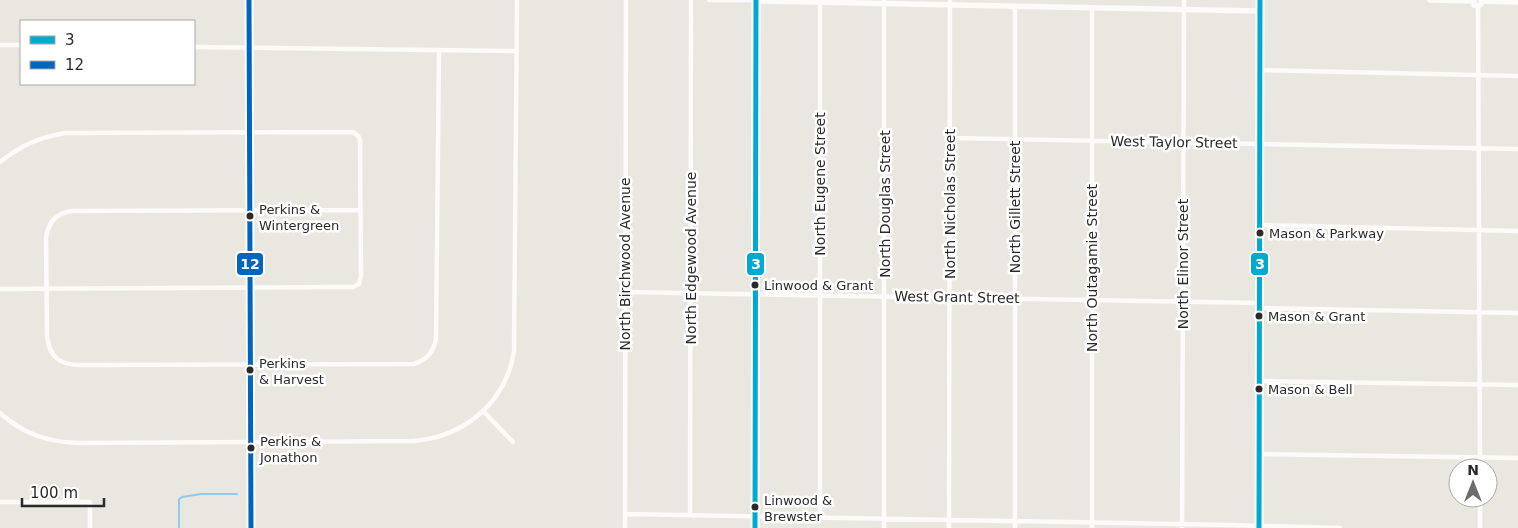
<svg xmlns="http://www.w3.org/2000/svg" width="1518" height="528" font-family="'DejaVu Sans',sans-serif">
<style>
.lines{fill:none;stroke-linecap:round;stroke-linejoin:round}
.stream{stroke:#8fcaef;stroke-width:2}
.minor{stroke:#fcfbfa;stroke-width:4.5}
.tertiary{stroke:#fcfbfa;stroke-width:5.5}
.secondary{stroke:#fcfbfa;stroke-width:6}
.bus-1-casing{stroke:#fff;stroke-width:9}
.bus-2-casing{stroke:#fff;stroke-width:9}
.bus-1{stroke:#00a9ce;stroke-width:5}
.bus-2{stroke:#0065bd;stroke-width:5}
.bus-dot{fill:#2a2a2a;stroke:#fff;stroke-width:2}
.labels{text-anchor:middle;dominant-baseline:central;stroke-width:5;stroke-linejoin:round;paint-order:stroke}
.bus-label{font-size:13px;fill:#2a2a2a;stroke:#fff;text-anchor:start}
.street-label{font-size:14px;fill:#2a2a2a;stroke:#fff}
.line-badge{stroke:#fff;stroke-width:2}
.badge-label{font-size:14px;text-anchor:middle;font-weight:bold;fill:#fff}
</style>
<rect width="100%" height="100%" fill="#e9e7e0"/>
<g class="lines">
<!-- stream -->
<path class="stream" d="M179,528V499L182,497L201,494H237"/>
<!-- minor -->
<path class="minor" d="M709,0H756
M1478,6L1480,468
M0,45H21
M194,47L516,51
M1260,70L1518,76
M950,138L1518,149
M0,162C22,145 37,138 65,133L353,132L359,137L360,140L361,276L359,284L353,287H345L0,289
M360,210L72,211C56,213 48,222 46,238L47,336C49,357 60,365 80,365L414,364C427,360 434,352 436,338L439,50
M1260,225L1518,231
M625,292L1259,303
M1259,308L1518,313
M1260,381L1518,385
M484,412L513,442
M0,413C23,434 48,442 78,443L413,441C464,437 506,403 514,351L517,0
M1260,454L1518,458
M1480,498V528
M0,502H90V528
M625,514L1229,525L1340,528
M690,515L691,0
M820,517V1
M625,528L626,0
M884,528V0
M949,528L950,0
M1015,528V6
M1092,528V8
M1182,528L1184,0"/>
<!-- tertiary -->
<path class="tertiary" d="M249,0L251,528
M1430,0L1473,1
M1474,0V5L1478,6L1481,4V0
M1481,1L1518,2
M755,528L756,1L1260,11"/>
<!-- secondary -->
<path class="secondary" d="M1259,528L1260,0"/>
<defs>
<path id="bus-1" d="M755,528L756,0
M1259,528L1260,0"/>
<path id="bus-2" d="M249,0L251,528"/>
</defs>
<!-- bus-1 casing -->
<use href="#bus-1" class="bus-1-casing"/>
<!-- bus-2 casing -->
<use href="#bus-2" class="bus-2-casing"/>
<!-- bus-1 -->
<use href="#bus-1" class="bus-1"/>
<!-- bus-2 -->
<use href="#bus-2" class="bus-2"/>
</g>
<!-- markers -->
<g class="bus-dot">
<circle cx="250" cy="216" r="4.5"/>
<circle cx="1260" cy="233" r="4.5"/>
<circle cx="755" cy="285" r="4.5"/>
<circle cx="1259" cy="316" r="4.5"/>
<circle cx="250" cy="370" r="4.5"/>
<circle cx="1259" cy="389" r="4.5"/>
<circle cx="251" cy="448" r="4.5"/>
<circle cx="755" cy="507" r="4.5"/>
</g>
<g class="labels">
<!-- bus labels -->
<g class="bus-label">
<text x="259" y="209">Perkins &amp;<tspan x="259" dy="16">Wintergreen</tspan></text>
<text x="1269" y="233">Mason &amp; Parkway</text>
<text x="764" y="285">Linwood &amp; Grant</text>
<text x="1268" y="316">Mason &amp; Grant</text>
<text x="259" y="363">Perkins<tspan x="259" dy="16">&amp; Harvest</tspan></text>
<text x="1268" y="389">Mason &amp; Bell</text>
<text x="260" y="441">Perkins &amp;<tspan x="260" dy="16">Jonathon</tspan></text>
<text x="764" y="500">Linwood &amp;<tspan x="764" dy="16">Brewster</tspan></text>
</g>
<!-- street labels -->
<g class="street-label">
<text transform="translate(1174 142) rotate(1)">West Taylor Street</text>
<text transform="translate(820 184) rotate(-90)">North Eugene Street</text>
<text transform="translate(885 204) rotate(-90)">North Douglas Street</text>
<text transform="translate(950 204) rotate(-90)">North Nicholas Street</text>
<text transform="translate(1015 207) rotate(-90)">North Gillett Street</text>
<text transform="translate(691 258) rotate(-90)">North Edgewood Avenue</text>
<text transform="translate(625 264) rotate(-90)">North Birchwood Avenue</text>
<text transform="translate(1183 264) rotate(-90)">North Elinor Street</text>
<text transform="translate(1092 268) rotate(-90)">North Outagamie Street</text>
<text transform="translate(957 297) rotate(1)">West Grant Street</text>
</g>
</g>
<g class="line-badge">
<rect x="236" y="252" width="28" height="24" rx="5" fill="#0065bd"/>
<rect x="746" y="252" width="19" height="24" rx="5" fill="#00a9ce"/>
<rect x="1250" y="252" width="19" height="24" rx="5" fill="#00a9ce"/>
</g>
<g class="badge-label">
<text x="250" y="269">12</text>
<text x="756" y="269">3</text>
<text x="1260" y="269">3</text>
</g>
<!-- legend -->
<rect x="20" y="20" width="175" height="65" fill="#ffffff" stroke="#aaaaaa"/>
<rect x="30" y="36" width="25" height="8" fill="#00a9ce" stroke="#aaaaaa"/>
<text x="65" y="45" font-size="15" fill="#2a2a2a">3</text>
<rect x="30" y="61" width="25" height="8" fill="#0065bd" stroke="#aaaaaa"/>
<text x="65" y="70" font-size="15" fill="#2a2a2a">12</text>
<!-- north arrow -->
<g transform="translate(1473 483)"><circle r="24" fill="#ffffff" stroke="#aaaaaa"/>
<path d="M0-4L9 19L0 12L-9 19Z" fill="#6d6c6a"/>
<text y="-8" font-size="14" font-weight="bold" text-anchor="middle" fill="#2a2a2a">N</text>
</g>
<!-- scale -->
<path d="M22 498v8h82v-8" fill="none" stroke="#2a2a2a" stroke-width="2.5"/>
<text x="30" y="498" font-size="15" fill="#2a2a2a" stroke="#ffffff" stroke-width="4" paint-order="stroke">100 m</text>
</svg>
